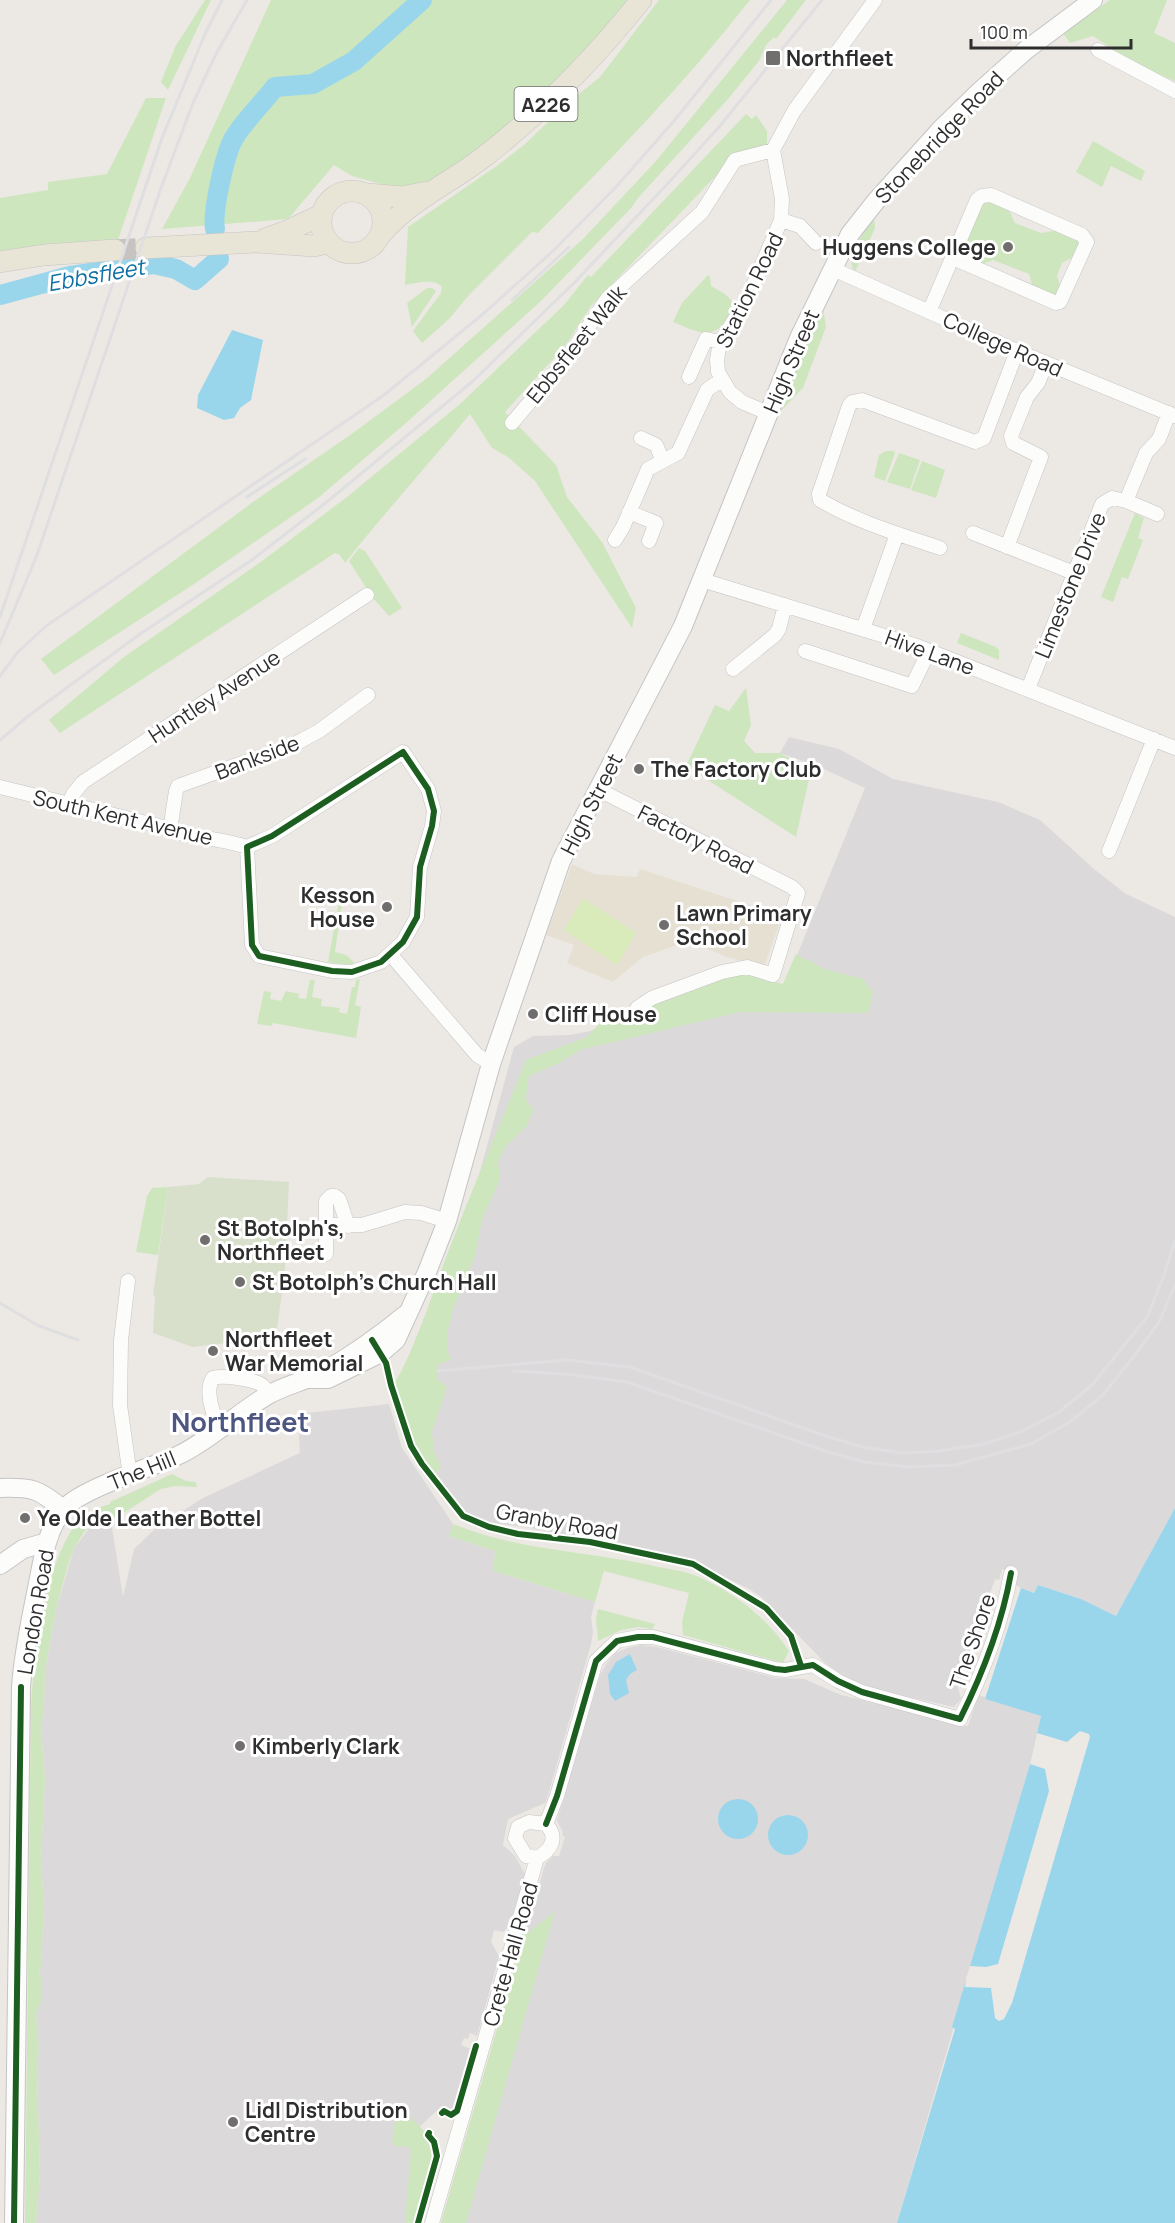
<svg xmlns="http://www.w3.org/2000/svg" width="1175" height="2223" font-family="Manrope,sans-serif">
<style>
.industrial{fill:#dcd9db}
.education{fill:#e6e0d3}
.green{fill:#cee6be}
.cemetery{fill:#d8e0cc}
.pitch{fill:#d9eabb}
.water{fill:#99d6ec}
.pier{fill:#ece8e4}
.lines{fill:none;stroke-linecap:round;stroke-linejoin:round}
.river{stroke:#99d6ec;stroke-width:20}
.primary-tunnel{stroke:#c6c3c0;stroke-width:21;stroke-dasharray:21 10;stroke-linecap:butt}
.street-casing{stroke:#c5c4c5;stroke-width:15}
.secondary-casing{stroke:#c5c4c5;stroke-width:20}
.primary-casing{stroke:#c6c5c4;stroke-width:22}
.street{stroke:#fcfcfb;stroke-width:14}
.secondary{stroke:#fcfcfb;stroke-width:18}
.primary{stroke:#e8e4d6;stroke-width:21}
.rail{stroke:#dfdfe1;stroke-width:3}
.cycleway-casing{stroke:#fff;stroke-width:10}
.cycleway{stroke:#1b5e20;stroke-width:6}
.poi-dot{fill:#706f6e;stroke:#fff;stroke-width:2}
.labels{text-anchor:middle;dominant-baseline:central;stroke-width:6;stroke-linejoin:round;paint-order:stroke}
.shield{fill:#fff;stroke:#6d6d6d;stroke-width:1.5}
.shield-label{font-size:20px;font-weight:bold;fill:#2e2e2e}
.poi-label{font-size:21px;font-weight:bold;fill:#2e2e2e;stroke:#fff;text-anchor:start}
.street-label{font-size:21px;fill:#2e2e2e;stroke:#fff}
.water-label{font-size:22px;font-style:italic;fill:#0d6fa3;stroke:#fff}
.district-label{font-size:27px;font-weight:bold;fill:#4d5680;stroke:#fff}
</style>
<rect width="100%" height="100%" fill="#ece8e4"/>
<!-- industrial -->
<path class="industrial" d="M789,737L839,749L893,779L998,802L1040,820L1094,869L1126,894L1175,917V1508L1116,1616L1081,1599L1038,1585L1034,1593L1021,1588L1015,1585L1018,1576L1002,1569L999,1580L995,1579L958,1688L961,1699L954,1707L864,1687L852,1682L825,1663L760,1596L751,1590L708,1569L676,1559L636,1549L530,1528L488,1522L468,1514L422,1460L416,1449L408,1430L395,1383L404,1368L473,1197L514,1047L533,1036L570,1035L614,1026L785,985L865,788L817,766L780,753Z
M389,1404L402,1448L453,1524L449,1536L495,1551L493,1571L595,1602L591,1617L593,1632L591,1644L547,1799L545,1803L508,1819L503,1845L515,1856L525,1874L510,1925L503,1932L494,1930L491,1942L499,1956L498,1961L477,2036L470,2033L468,2039L464,2038L461,2045L471,2049L453,2109L448,2111L442,2106L418,2128L414,2223H36L40,2175L37,2073L39,2048L36,2014L42,1998V1981L39,1973L41,1966L44,1907L41,1860L45,1780L41,1726L44,1710L45,1671L56,1610L74,1548L91,1526L111,1521L123,1597L134,1549L157,1527L203,1498L300,1453L298,1414Z
M641,1645L657,1647L776,1678L804,1679L841,1695L968,1726L978,1695L985,1697V1699L1041,1716L1030,1764L897,2223H441L544,1868L546,1863L553,1856H559L565,1837L562,1835L563,1832L557,1821L600,1675L607,1663L616,1653L627,1648Z"/>
<!-- education -->
<path class="education" d="M572,864L594,874L637,877L640,869L782,916L764,967L727,957L689,941L643,957L613,982L567,963L574,945L546,935Z"/>
<!-- green -->
<path class="green" d="M205,0H211L168,90L161,82L175,47Z
M271,0H634L529,112L423,188L388,186L352,176L334,165L288,219L162,229L190,178Z
M659,0H750C685,83 612,158 538,233L532,232L469,295L449,319L422,343L413,331L441,293L442,287C433,278 417,283 405,285L408,227L498,165L524,145L569,102L600,77Z
M787,0H809H806L776,39L774,37L766,45L759,61L728,99L638,198L632,207L542,300L406,423L318,498L194,584L54,675L41,659L253,502L353,433L426,379L583,239L656,161Z
M1110,0H1167L1154,33L1175,43V81L1135,64L1093,36L1070,43L1063,33Z
M146,98H166L117,243L0,252V198L48,190V182L107,174Z
M746,114L752,119L756,115L767,131V146L736,155L591,306L565,346L505,412L556,465L567,497L602,542L636,608L632,628L535,481L508,457L492,448L470,414C429,464 385,512 345,563L340,555L335,553L60,733L49,720L124,657L262,561L347,497L460,404L564,305L588,275L591,277Z
M1093,141L1145,171L1141,181L1111,166L1102,187L1076,172Z
M985,199L1007,206L1015,223L1041,233L1059,230L1081,241L1075,256L1062,263L1057,276L1062,292L1052,298L1033,288L1029,274L993,260L980,265L959,256Z
M874,216L875,228L855,272C843,256 866,231 874,216Z
M708,275L710,277L711,286L725,294L736,305C734,312 728,319 723,325C707,340 691,329 673,322L682,303Z
M427,288H432L436,291L412,327L407,303Z
M823,308L826,327L803,388L773,419L806,339Z
M886,451H894L895,453L885,481L874,477L879,455Z
M899,453L920,460L910,489L887,482Z
M922,461L945,470L936,498L911,490Z
M1135,513L1144,518L1138,538L1143,540L1128,579L1122,577L1113,602L1101,597Z
M359,548L365,551L402,608L389,616L372,597L349,561Z
M961,633L996,647L999,650V660L957,643Z
M746,688L751,725L744,741L755,753H780L811,770L796,837L686,766L715,705L729,711Z
M339,901L342,902L335,952L346,955L355,963L347,965L328,962Z
M796,954L825,969L863,979L873,992L868,1013L740,1012L580,1050L561,1062L529,1076L526,1099L533,1110L527,1126L507,1145L498,1161L500,1179L482,1220L475,1256L454,1307L447,1333V1349L451,1360L438,1364V1380L447,1387L432,1432L434,1452L441,1467L435,1475C411,1446 405,1419 395,1383C419,1340 432,1293 450,1247C474,1184 501,1122 526,1060L587,1037L599,1024L617,1020L663,997L733,976L746,974L783,984Z
M360,979L355,1005L361,1007L356,1038L273,1023L272,1026L257,1024L264,991L271,992L270,999L281,1001L286,991L299,994L298,998L306,999L310,980H315L312,997L322,999L321,1006L340,1008L339,1012L347,1014L352,987H355L356,980Z
M168,1187L158,1255L136,1252L147,1196L152,1188Z
M172,1474L186,1481L196,1482L197,1487L175,1486L161,1489L122,1514L112,1519L94,1523L85,1531L74,1548L68,1565L56,1610L45,1671L44,1710L41,1726L45,1780L41,1860L44,1907L41,1966L39,1973L42,1981V1998L36,2015L39,2048L37,2073L40,2175L36,2223H25L31,1708C34,1652 44,1561 81,1517L84,1518L94,1509L110,1504V1502Z
M453,1524C516,1550 584,1551 650,1565C665,1569 684,1570 699,1577C736,1594 766,1617 789,1651L783,1663L683,1635L682,1622L689,1593L604,1571L595,1602L493,1571L495,1551L449,1536Z
M598,1609L655,1624L652,1629L638,1627L621,1630L598,1641L596,1618Z
M555,1911L466,2223H441L525,1932L528,1933Z
M406,2115C417,2121 431,2138 435,2150L415,2223H405L411,2149L406,2146L398,2147L392,2143L395,2120L400,2116Z"/>
<!-- cemetery -->
<path class="cemetery" d="M208,1177L289,1182L285,1270L275,1344L243,1341L193,1347L153,1333L155,1296L153,1295L168,1187L199,1184Z"/>
<!-- pitch -->
<path class="pitch" d="M583,898L636,933L617,965L564,930Z"/>
<!-- water -->
<path class="water" d="M232,330L263,340L251,400L240,408L234,418L224,420L197,408L198,395Z
M1175,1508V2223H897L955,2029L952,2027L1030,1764L1041,1716L985,1699L1021,1588L1034,1593L1038,1585L1081,1599L1116,1616Z
M630,1654L637,1670L630,1674L626,1680L629,1693L615,1701L610,1694L608,1675L616,1662Z
M718 1819a20 20 0 1 1 40 0a20 20 0 1 1-40 0Z
M768 1835a20 20 0 1 1 40 0a20 20 0 1 1-40 0Z"/>
<!-- pier -->
<path class="pier" d="M1080,1731L1089,1734L1090,1737L1012,2003L1004,2019L999,2021L995,2018L991,1988L965,1987L966,1978L970,1966L986,1967L998,1964L1049,1791L1045,1769L1030,1764L1037,1733L1067,1742Z"/>
<g class="lines">
<!-- river -->
<path class="river" d="M215,229C212,212 225,153 234,138C245,120 262,104 275,87L313,84L354,61L422,0
M0,295L70,276L153,264L176,269L195,280L219,259"/>
<!-- primary-tunnel -->
<path class="primary-tunnel" d="M115,250L146,248"/>
<defs>
<path id="street" d="M1098,50L1175,91
M773,150L794,111L875,0
M833,269L1017,351L1175,416
M929,312L977,200L982,196L991,195L1082,235L1087,242L1060,302L1056,303L953,258
M689,377L706,339L720,342
M768,413L742,402L730,392L718,372L717,360L720,342L746,302L781,220L800,226L816,243
M512,423L568,357L607,299L702,212L735,160L773,150L782,199L781,220
M641,438L656,445L663,461
M629,512L656,523L649,541
M1157,514L1126,501L1146,453L1159,439L1169,413
M973,533L1074,573
M615,540L623,527L648,469L678,453L707,390L721,380
M1007,547L1041,457L1013,443L1011,436L1027,397L1038,383L1046,363
M940,548C899,534 857,522 820,500L819,494L849,406L852,402L862,400L975,442L984,438L1017,351
M702,580L917,646L1175,748
M863,629L897,534
M805,651L912,686L929,651
M733,669L775,635L779,629L785,605
M1028,689L1102,504L1112,498L1126,501
M403,752L428,789L434,811L432,826L420,867L417,917L403,942L381,962L352,972L332,971L259,956L252,945L247,847L272,836Z
M0,787L163,827C190,839 219,837 247,847
M597,789L792,887L798,893L773,975L747,967L722,972L652,998L637,1008
M69,804L73,794L83,782L367,595
M170,830L176,791L178,786L293,745L319,731L368,695
M1109,851L1154,739
M391,955L477,1055L491,1064
M326,1225V1201L331,1196H335L339,1199L348,1226
M326,1254V1225H362L405,1212L421,1213L447,1221
M128,1281L121,1340L120,1405L130,1476
M220,1430C214,1417 204,1391 213,1378C223,1375 256,1379 263,1386C264,1387 269,1394 269,1395
M529,1822L546,1824C559,1838 551,1850 537,1858L526,1856L515,1838L518,1827Z
M546,1824L557,1796L596,1661L617,1641L638,1637H653L775,1669L785,1670L813,1665L838,1681L862,1692L960,1719C983,1673 1002,1623 1011,1573
M432,2223L537,1858"/>
<path id="secondary" d="M305,1379H328L381,1353L396,1340L427,1272L447,1221L491,1064L561,861L683,626L799,338L850,234L876,201L941,129L979,92L1026,50L1093,0
M0,1488C33,1487 38,1489 63,1509
M0,1565L23,1549L47,1542
M14,2223L21,1687C23,1655 30,1624 36,1593C42,1565 45,1534 62,1511C78,1489 154,1467 181,1454C213,1438 237,1413 268,1395C284,1386 302,1382 318,1374C346,1360 381,1335 405,1315"/>
<path id="primary" d="M321 222a31 31 0 1 1 62 0a31 31 0 1 1-62 0Z
M368,194L402,197L427,192
M382,233C410,200 452,182 485,156C544,110 595,58 641,0
M265,239L285,232L321,215
M146,248L256,242L314,246L327,243
M0,262L44,255L115,250"/>
</defs>
<!-- street casing -->
<use href="#street" class="street-casing"/>
<!-- secondary casing -->
<use href="#secondary" class="secondary-casing"/>
<!-- primary casing -->
<use href="#primary" class="primary-casing"/>
<!-- street -->
<use href="#street" class="street"/>
<!-- secondary -->
<use href="#secondary" class="secondary"/>
<!-- primary -->
<use href="#primary" class="primary"/>
<!-- rail -->
<path class="rail" d="M512,300L569,247
M247,497L305,459
M0,617L162,138L205,34L222,0
M0,643L37,555L160,191L193,103L217,52L247,0
M0,676L17,653L46,626L384,395L483,314L551,253L616,187L674,121L771,0
M0,740L27,717L140,634L252,560L328,501L473,381L575,282L671,180L719,127L822,0
M0,1303L37,1325L78,1340
M438,1371L567,1360L630,1367L823,1435L862,1447L902,1453L939,1451L984,1444L1022,1431L1059,1412L1092,1385L1147,1317L1163,1278L1175,1241
M513,1371L566,1374L627,1382L828,1452L864,1462L908,1467L955,1465L1031,1444L1070,1422L1103,1395L1135,1355L1159,1322L1175,1285"/>
<defs>
<path id="cycleway" d="M403,752L428,789L434,811L432,826L420,867L417,917L403,942L381,962L352,972L332,971L259,956L252,945L247,847L272,836Z
M372,1340L386,1363L391,1385L411,1446L422,1464L463,1516L489,1527L518,1534L590,1542L693,1564L766,1608L791,1636L801,1666
M546,1824L557,1796L596,1661L617,1641L638,1637H653L775,1669L785,1670L813,1665L838,1681L862,1692L960,1719C983,1673 1002,1623 1011,1573
M442,2113L444,2111L451,2115L457,2111L476,2046
M14,2223L21,1687
M418,2223L437,2156L434,2142L428,2135L429,2133"/>
</defs>
<!-- cycleway casing -->
<use href="#cycleway" class="cycleway-casing"/>
<!-- cycleway -->
<use href="#cycleway" class="cycleway"/>
</g>
<!-- markers -->
<g class="poi-dot">
<rect x="765" y="50" width="16" height="16" rx="3"/>
<circle cx="1008" cy="247" r="6"/>
<circle cx="639" cy="769" r="6"/>
<circle cx="387" cy="907" r="6"/>
<circle cx="664" cy="925" r="6"/>
<circle cx="533" cy="1014" r="6"/>
<circle cx="205" cy="1240" r="6"/>
<circle cx="240" cy="1282" r="6"/>
<circle cx="213" cy="1351" r="6"/>
<circle cx="25" cy="1518" r="6"/>
<circle cx="240" cy="1746" r="6"/>
<circle cx="233" cy="2122" r="6"/>
</g>
<g class="labels">
<!-- shield labels -->
<rect class="shield" x="514.5" y="87" width="63" height="34" rx="4.5"/>
<g class="shield-label">
<text x="546" y="104">A226</text>
</g>
<!-- poi labels -->
<g class="poi-label">
<text x="786" y="58">Northfleet</text>
<text x="996" y="247" text-anchor="end">Huggens College</text>
<text x="651" y="769">The Factory Club</text>
<text x="375" y="895" text-anchor="end">Kesson<tspan x="375" dy="24">House</tspan></text>
<text x="676" y="913">Lawn Primary<tspan x="676" dy="24">School</tspan></text>
<text x="545" y="1014">Cliff House</text>
<text x="217" y="1228">St Botolph's,<tspan x="217" dy="24">Northfleet</tspan></text>
<text x="252" y="1282">St Botolph's Church Hall</text>
<text x="225" y="1339">Northfleet<tspan x="225" dy="24">War Memorial</tspan></text>
<text x="37" y="1518">Ye Olde Leather Bottel</text>
<text x="252" y="1746">Kimberly Clark</text>
<text x="245" y="2110">Lidl Distribution<tspan x="245" dy="24">Centre</tspan></text>
</g>
<!-- street labels -->
<g class="street-label">
<text transform="translate(939 137) rotate(-46)">Stonebridge Road</text>
<text transform="translate(749 290) rotate(-64)">Station Road</text>
<text transform="translate(576 344) rotate(-51)">Ebbsfleet Walk</text>
<text transform="translate(1003 344) rotate(24)">College Road</text>
<text transform="translate(791 361) rotate(-67)">High Street</text>
<text transform="translate(1070 585) rotate(-68)">Limestone Drive</text>
<text transform="translate(930 652) rotate(20)">Hive Lane</text>
<text transform="translate(214 696) rotate(-33)">Huntley Avenue</text>
<text transform="translate(257 757) rotate(-21)">Bankside</text>
<text transform="translate(591 804) rotate(-63)">High Street</text>
<text transform="translate(123 817) rotate(13)">South Kent Avenue</text>
<text transform="translate(696 839) rotate(27)">Factory Road</text>
<text transform="translate(142 1470) rotate(-22)">The Hill</text>
<text transform="translate(557 1521) rotate(10)">Granby Road</text>
<text transform="translate(35 1612) rotate(-80)">London Road</text>
<text transform="translate(972 1641) rotate(-71)">The Shore</text>
<text transform="translate(510 1954) rotate(-74)">Crete Hall Road</text>
</g>
<!-- water labels -->
<g class="water-label">
<text transform="translate(96 275) rotate(-10)">Ebbsfleet</text>
</g>
<!-- district labels -->
<g class="district-label">
<text x="240" y="1421">Northfleet</text>
</g>
</g>
<!-- scale -->
<path d="M971 39v9h160v-9" fill="none" stroke="#2e2e2e" stroke-width="3"/>
<text x="980" y="39" font-size="18" fill="#2e2e2e" stroke="#ffffff" stroke-width="4.5" paint-order="stroke">100 m</text>
</svg>
